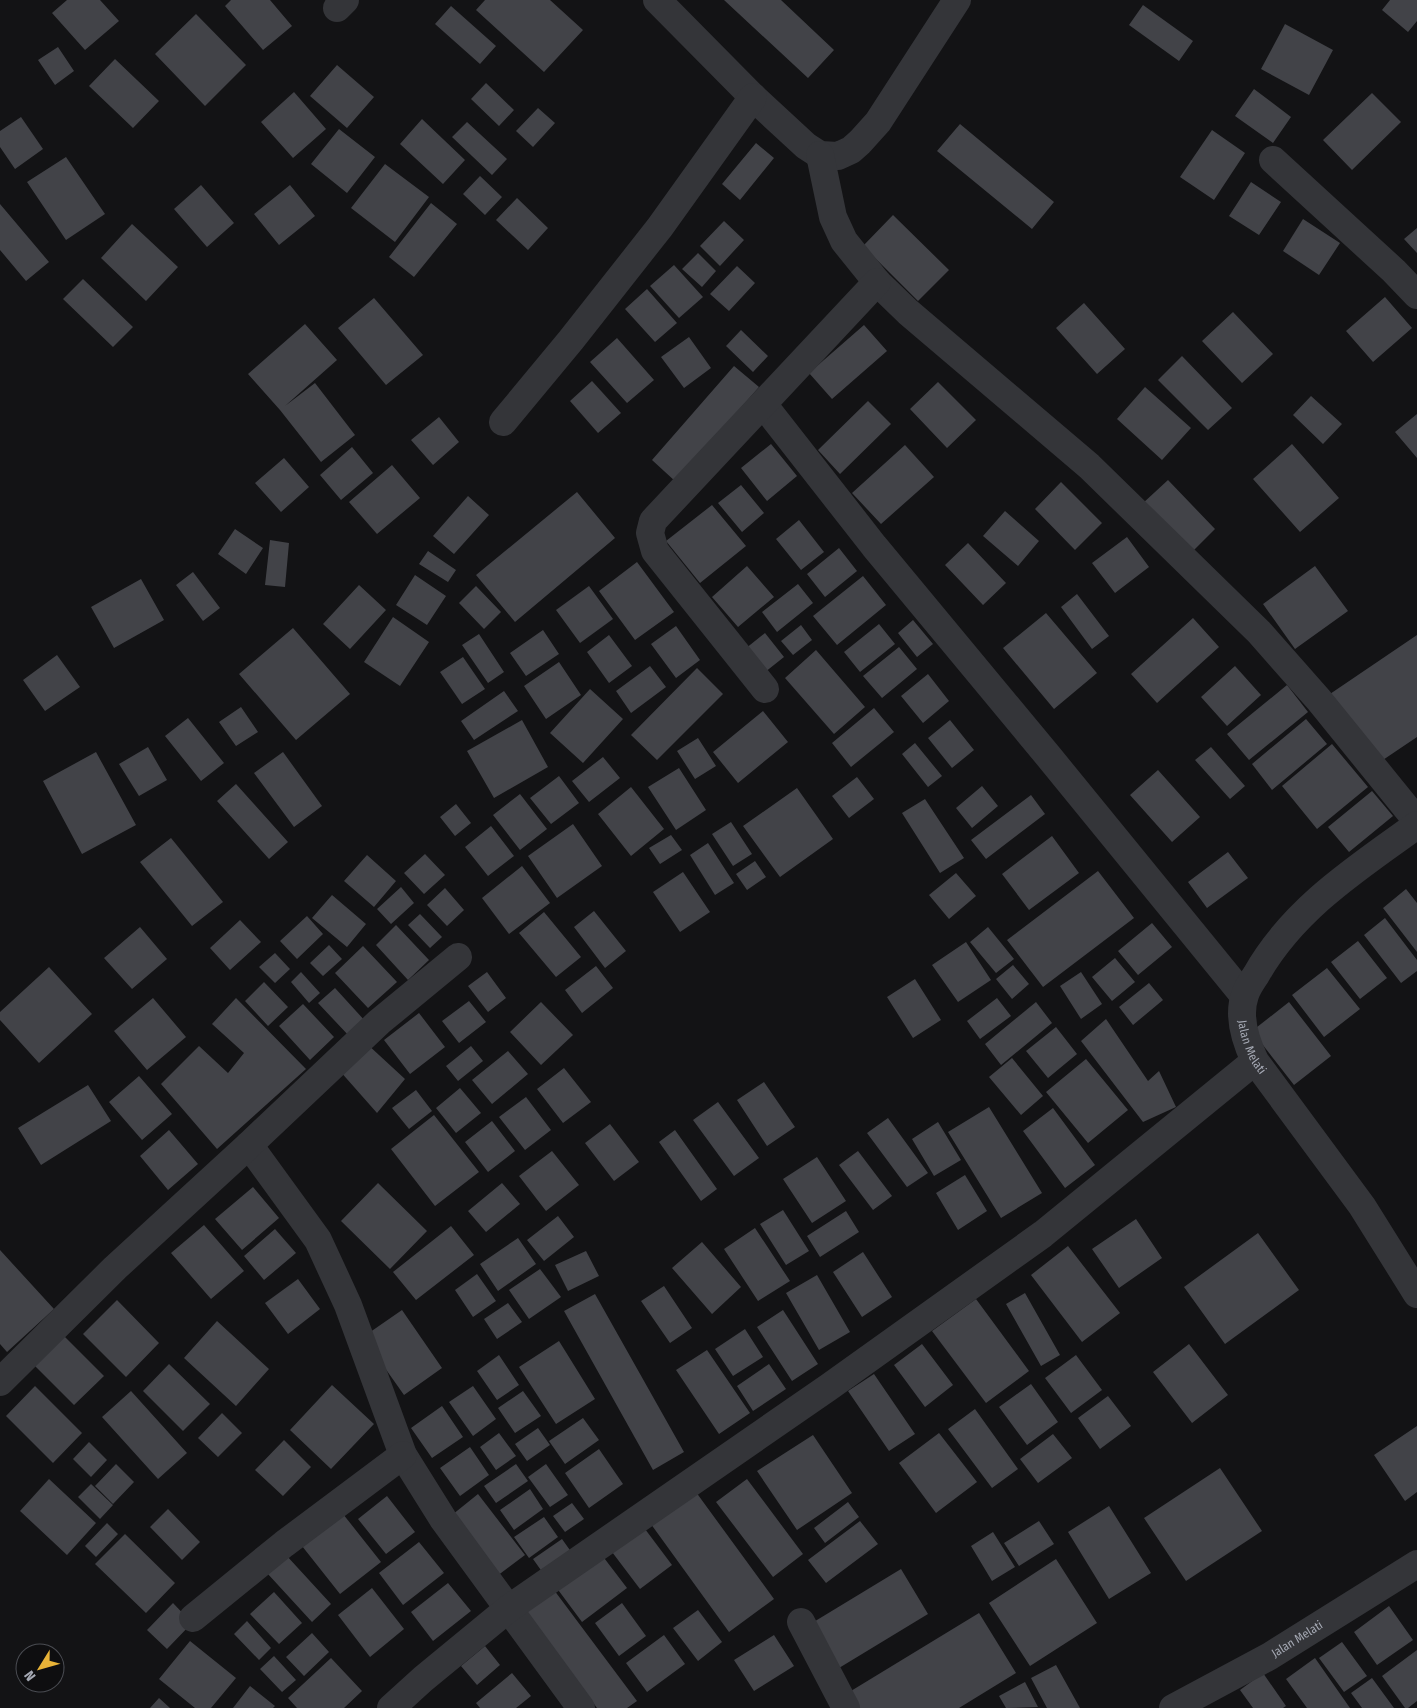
<svg xmlns="http://www.w3.org/2000/svg" width="1417" height="1708" font-family="'Fira Sans Condensed',sans-serif">
<style>
.building{fill:#424348}
.lines{fill:none;stroke-linecap:round;stroke-linejoin:round}
.street{stroke:#343539;stroke-width:28}
.labels{text-anchor:middle;dominant-baseline:central;stroke-width:4.5;stroke-linejoin:round;paint-order:stroke}
.street-label{font-size:12px;fill:#a5a9b4;stroke:#0e0e10}
</style>
<rect width="100%" height="100%" fill="#131315"/>
<!-- building -->
<path class="building" d="M67,0H100L119,21L85,50L52,13Z
M231,0H270L292,26L263,50L225,6Z
M485,0H550L583,30L544,72L476,10Z
M724,0H781L834,50L808,78Z
M1390,0H1417V21L1408,32L1382,10Z
M1143,5L1193,41L1179,61L1129,25Z
M451,6L496,46L480,64L435,24Z
M196,14L246,65L205,106L155,54Z
M1285,24L1333,50L1309,95L1261,69Z
M58,47L74,71L55,85L38,60Z
M115,59L159,101L133,128L89,86Z
M337,65L374,97L347,128L310,96Z
M486,83L514,110L499,126L471,99Z
M1254,89L1291,117L1273,143L1235,116Z
M294,92L326,129L293,158L261,122Z
M1372,93L1401,122L1352,170L1323,140Z
M538,108L555,123L533,147L516,131Z
M21,117L43,149L15,169L0,147V131Z
M422,119L465,160L443,184L400,144Z
M467,122L507,159L492,175L452,137Z
M960,124L1054,202L1032,229L937,151Z
M339,129L375,157L347,193L311,164Z
M1212,130L1245,153L1214,200L1180,177Z
M756,143L774,158L740,200L722,184Z
M66,157L105,214L66,240L27,182Z
M385,164L429,197L395,242L351,208Z
M480,176L502,197L485,215L463,194Z
M1251,182L1281,202L1259,235L1229,216Z
M201,185L234,223L207,247L174,209Z
M290,185L315,216L279,245L254,214Z
M517,198L548,228L528,250L496,220Z
M431,203L457,224L414,277L389,257Z
M0,204L49,262L26,281L0,250Z
M893,215L949,270L918,301L863,246Z
M1303,219L1340,243L1319,275L1283,251Z
M724,221L744,240L720,266L700,246Z
M132,224L178,267L146,301L101,258Z
M1417,228V253L1404,239Z
M698,253L716,271L702,287L682,269Z
M674,265L703,297L679,318L650,286Z
M737,266L755,283L729,311L710,294Z
M83,279L133,327L113,347L63,299Z
M647,289L677,323L655,342L625,309Z
M1385,297L1412,328L1373,362L1346,331Z
M374,298L423,355L386,385L338,328Z
M1084,303L1125,349L1097,374L1056,328Z
M1233,312L1273,354L1242,383L1202,341Z
M305,324L337,360L285,406L315,383L355,435L321,462L280,410L248,374Z
M864,325L887,351L832,399L809,373Z
M741,330L768,356L753,372L726,346Z
M689,337L711,368L684,388L661,357Z
M617,338L654,380L627,403L590,362Z
M1182,356L1232,408L1208,430L1158,380Z
M734,366L759,387L676,482L652,460Z
M592,381L621,413L598,433L570,401Z
M938,382L976,420L947,448L910,409Z
M1145,387L1191,428L1162,460L1117,419Z
M1311,396L1342,424L1323,444L1293,415Z
M868,401L891,424L840,474L818,450Z
M1417,414V458L1395,432Z
M439,417L459,442L433,465L411,440Z
M771,444L797,476L767,501L741,468Z
M1292,444L1339,498L1300,532L1253,479Z
M905,445L934,477L881,524L852,493Z
M352,447L373,473L341,500L320,475Z
M284,458L309,487L281,512L255,483Z
M392,465L420,498L377,534L349,502Z
M1168,480L1215,529L1190,554L1142,504Z
M1061,482L1102,523L1075,550L1035,509Z
M741,485L764,513L742,532L718,503Z
M577,492L615,538L515,622L476,575Z
M468,496L489,515L454,554L433,536Z
M712,505L746,546L700,583L666,541Z
M1005,511L1039,541L1018,566L983,536Z
M799,520L824,552L801,570L776,539Z
M235,529L263,548L246,574L218,554Z
M1127,537L1149,567L1115,593L1092,563Z
M270,540L289,543L285,587L265,585Z
M968,543L1006,583L983,605L945,565Z
M839,548L857,571L825,597L807,574Z
M428,551L456,570L448,582L419,564Z
M637,562L674,612L635,640L599,591Z
M747,566L774,597L738,627L712,597Z
M1315,566L1348,611L1295,649L1263,604Z
M193,572L220,608L203,621L176,585Z
M415,575L446,596L427,625L396,605Z
M863,576L886,605L837,645L813,616Z
M141,579L164,620L114,648L91,607Z
M798,584L813,603L777,632L762,612Z
M359,585L386,610L350,649L323,624Z
M476,586L501,612L484,629L459,603Z
M589,586L613,619L580,643L556,610Z
M1077,594L1109,636L1092,649L1061,607Z
M1046,613L1097,673L1054,709L1003,648Z
M393,617L429,642L400,686L364,662Z
M1193,618L1219,647L1157,703L1131,674Z
M913,620L933,644L917,657L898,633Z
M879,624L895,644L860,672L844,652Z
M801,625L812,640L793,655L781,641Z
M676,626L700,660L676,678L651,644Z
M293,628L350,694L296,740L239,674Z
M543,630L559,654L526,676L510,653Z
M765,633L784,657L759,677L740,653Z
M479,634L504,672L488,683L462,645Z
M609,635L632,666L609,683L587,652Z
M1417,635V737L1374,766L1327,696Z
M899,647L917,669L882,698L863,676Z
M816,650L865,707L834,734L785,678Z
M57,655L80,687L45,711L23,680Z
M463,657L485,689L462,704L440,672Z
M559,662L581,695L546,719L524,686Z
M650,666L666,687L631,713L616,691Z
M1235,666L1261,695L1227,726L1201,697Z
M697,668L723,694L657,760L631,735Z
M928,674L949,701L923,723L901,696Z
M1287,685L1308,712L1249,760L1227,734Z
M590,689L623,719L583,763L550,733Z
M504,691L518,711L474,740L461,721Z
M241,707L258,732L236,746L219,722Z
M874,708L894,732L851,767L832,743Z
M763,711L788,742L738,783L713,752Z
M188,718L224,763L201,781L165,736Z
M1306,719L1327,744L1272,790L1252,764Z
M522,720L548,767L494,798L467,751Z
M950,720L974,750L952,768L928,738Z
M698,738L716,766L695,779L677,751Z
M915,743L942,776L928,787L902,754Z
M1332,744L1368,787L1317,829L1282,786Z
M148,747L167,780L139,796L119,764Z
M1211,747L1245,786L1230,799L1195,760Z
M96,752L136,825L82,854L43,781Z
M283,752L322,806L294,827L254,773Z
M603,757L620,778L589,802L572,781Z
M679,768L706,810L676,830L648,787Z
M1158,770L1200,817L1172,842L1130,795Z
M559,776L579,803L551,824L530,798Z
M857,777L874,799L849,818L832,796Z
M236,784L288,842L269,859L217,801Z
M982,786L998,806L972,828L956,808Z
M631,787L664,829L631,856L598,814Z
M797,788L833,839L780,877L743,826Z
M1372,791L1393,816L1349,852L1328,827Z
M520,794L547,829L520,850L493,815Z
M1031,795L1045,814L986,859L971,840Z
M925,799L964,858L940,873L902,813Z
M456,804L471,823L455,836L440,817Z
M731,822L752,854L733,866L712,834Z
M573,824L602,866L557,898L528,856Z
M491,826L514,856L488,876L465,847Z
M671,835L682,850L660,864L649,848Z
M1052,836L1079,873L1029,910L1002,874Z
M171,838L223,902L192,926L140,862Z
M708,843L734,883L715,895L690,855Z
M1228,852L1248,878L1207,908L1188,882Z
M425,854L445,875L424,894L404,873Z
M367,855L396,881L374,907L344,881Z
M755,861L766,877L747,890L736,874Z
M522,866L550,903L509,934L482,898Z
M1098,871L1134,918L1043,987L1007,940Z
M683,872L710,912L680,932L653,892Z
M956,873L976,896L949,919L929,895Z
M401,887L414,903L391,924L377,909Z
M445,888L464,910L447,926L427,905Z
M1406,889L1417,903V952L1383,908Z
M332,895L366,924L347,947L312,918Z
M594,911L626,951L605,968L574,927Z
M544,912L581,957L556,977L519,933Z
M420,914L442,937L430,948L408,925Z
M307,916L323,934L297,959L280,941Z
M1385,918L1417,960V971L1401,983L1364,935Z
M240,920L261,942L230,970L210,948Z
M1152,923L1172,947L1138,975L1118,951Z
M396,925L429,960L408,980L376,945Z
M140,927L167,959L132,989L104,958Z
M988,927L1014,959L996,973L970,942Z
M1358,941L1387,978L1360,999L1331,962Z
M966,942L991,980L958,1002L932,965Z
M329,945L342,959L323,976L310,963Z
M363,946L397,982L368,1008L335,973Z
M275,953L290,969L275,983L259,967Z
M1115,958L1135,982L1112,1001L1092,977Z
M1013,965L1029,984L1012,999L996,979Z
M596,966L613,988L582,1013L565,990Z
M49,967L92,1014L39,1063L0,1020V1012Z
M1327,968L1360,1009L1324,1037L1292,995Z
M301,972L320,993L309,1003L291,982Z
M487,972L506,998L488,1012L468,986Z
M1081,972L1102,1004L1081,1019L1060,986Z
M915,979L941,1020L913,1038L887,997Z
M264,982L288,1007L268,1026L245,1001Z
M1149,983L1163,1000L1133,1025L1119,1007Z
M335,988L366,1022L350,1037L318,1003Z
M153,998L186,1037L147,1070L114,1031Z
M236,998L306,1069L217,1149L161,1084L199,1046L228,1073L244,1053L212,1024Z
M997,998L1011,1016L980,1039L967,1021Z
M469,1001L486,1022L459,1043L442,1021Z
M541,1002L573,1035L541,1065L510,1032Z
M1036,1002L1052,1023L1001,1065L985,1044Z
M1289,1002L1331,1056L1294,1085L1252,1031Z
M303,1004L334,1037L310,1060L279,1026Z
M419,1013L445,1047L410,1074L384,1040Z
M1106,1019L1148,1081L1159,1071L1176,1107L1143,1122L1081,1041Z
M1056,1027L1077,1054L1048,1078L1026,1051Z
M366,1043L405,1079L377,1113L339,1070Z
M471,1046L483,1061L458,1081L446,1066Z
M508,1051L528,1074L492,1104L472,1080Z
M1012,1058L1043,1096L1021,1115L989,1077Z
M1086,1059L1128,1110L1088,1143L1046,1092Z
M564,1068L591,1102L563,1123L537,1089Z
M139,1076L172,1114L142,1140L109,1102Z
M764,1082L795,1127L767,1146L737,1100Z
M88,1085L111,1121L41,1165L18,1128Z
M460,1088L481,1113L456,1133L436,1108Z
M416,1090L432,1111L409,1129L392,1108Z
M526,1097L551,1130L525,1150L499,1117Z
M718,1102L759,1158L734,1176L693,1120Z
M989,1107L1042,1193L1001,1218L948,1132Z
M1053,1108L1095,1165L1065,1188L1023,1131Z
M434,1115L479,1172L435,1206L391,1149Z
M888,1118L928,1173L907,1187L867,1133Z
M492,1121L515,1151L488,1172L465,1142Z
M938,1122L961,1160L934,1176L912,1139Z
M610,1124L639,1162L614,1181L585,1143Z
M169,1130L198,1164L168,1190L140,1156Z
M675,1130L717,1189L701,1201L659,1142Z
M552,1151L579,1185L546,1211L519,1176Z
M858,1151L892,1196L873,1210L839,1165Z
M817,1157L846,1201L812,1223L783,1179Z
M965,1175L987,1211L958,1230L936,1193Z
M378,1183L427,1231L390,1269L341,1221Z
M502,1183L520,1204L486,1232L468,1211Z
M253,1187L279,1218L242,1250L215,1219Z
M783,1210L809,1251L786,1265L760,1224Z
M846,1211L859,1232L820,1257L807,1236Z
M558,1216L574,1237L544,1261L527,1240Z
M1136,1219L1162,1258L1119,1288L1092,1249Z
M204,1225L244,1271L211,1299L171,1253Z
M451,1226L474,1255L416,1300L393,1272Z
M755,1228L790,1281L758,1301L724,1249Z
M275,1229L296,1253L264,1280L244,1256Z
M1258,1233L1299,1290L1225,1344L1184,1287Z
M518,1238L536,1264L498,1291L480,1264Z
M702,1242L741,1287L712,1314L672,1268Z
M1068,1246L1120,1313L1082,1342L1031,1275Z
M0,1250L54,1309L7,1352L0,1344Z
M586,1251L599,1276L568,1291L555,1265Z
M863,1252L892,1297L862,1317L833,1272Z
M540,1269L561,1297L529,1319L509,1290Z
M477,1274L496,1301L473,1317L455,1290Z
M817,1275L850,1332L819,1350L786,1293Z
M298,1279L320,1309L288,1334L265,1303Z
M664,1286L692,1328L670,1343L641,1301Z
M1025,1293L1060,1355L1041,1366L1006,1304Z
M595,1294L684,1452L653,1470L564,1311Z
M976,1299L1029,1371L986,1403L932,1331Z
M117,1300L159,1343L126,1377L83,1334Z
M508,1303L522,1322L497,1339L484,1319Z
M402,1310L442,1368L404,1395L363,1337Z
M783,1310L818,1364L792,1381L757,1327Z
M217,1321L269,1369L236,1406L184,1358Z
M745,1329L763,1357L733,1376L715,1349Z
M61,1333L104,1376L74,1405L32,1363Z
M559,1341L595,1399L556,1424L519,1367Z
M922,1344L953,1385L925,1407L894,1365Z
M1189,1344L1228,1395L1192,1423L1153,1372Z
M707,1350L750,1413L719,1434L676,1370Z
M499,1355L519,1385L497,1400L477,1371Z
M1076,1355L1102,1390L1071,1413L1045,1378Z
M169,1364L210,1404L183,1431L143,1391Z
M769,1364L786,1389L753,1411L737,1386Z
M874,1374L915,1434L889,1451L848,1391Z
M1031,1384L1058,1422L1027,1445L999,1407Z
M332,1385L374,1424L331,1469L290,1430Z
M35,1386L82,1433L53,1463L6,1416Z
M473,1386L496,1419L473,1436L449,1402Z
M131,1391L187,1453L158,1479L102,1417Z
M523,1391L541,1416L515,1433L498,1408Z
M1108,1396L1131,1426L1100,1449L1078,1418Z
M442,1406L463,1437L432,1458L411,1428Z
M975,1409L1018,1469L992,1488L948,1429Z
M222,1413L242,1433L218,1457L198,1438Z
M583,1418L599,1440L565,1464L549,1441Z
M1417,1426V1492L1405,1501L1374,1455Z
M538,1428L550,1445L527,1461L515,1444Z
M499,1433L516,1456L496,1470L480,1447Z
M939,1433L977,1482L936,1513L899,1463Z
M1053,1434L1072,1458L1038,1483L1020,1459Z
M813,1435L852,1493L797,1530L757,1471Z
M284,1440L311,1467L283,1496L255,1470Z
M89,1442L107,1460L91,1477L73,1459Z
M470,1447L489,1475L460,1496L440,1468Z
M599,1449L623,1484L589,1508L565,1473Z
M116,1464L134,1482L113,1504L95,1486Z
M516,1464L528,1481L496,1503L484,1486Z
M546,1464L568,1495L550,1507L528,1477Z
M1220,1468L1262,1531L1186,1581L1144,1518Z
M49,1479L96,1523L67,1555L20,1511Z
M747,1479L803,1554L773,1577L716,1502Z
M91,1484L113,1505L100,1519L78,1497Z
M693,1488L774,1599L729,1632L648,1520Z
M530,1489L543,1509L514,1530L500,1510Z
M478,1494L525,1555L493,1579L447,1519Z
M387,1496L415,1532L386,1554L358,1519Z
M848,1502L859,1517L825,1543L814,1528Z
M572,1503L584,1519L565,1532L553,1516Z
M1109,1506L1151,1573L1109,1599L1068,1532Z
M168,1509L200,1542L182,1560L150,1527Z
M343,1514L381,1562L340,1594L302,1546Z
M544,1517L558,1537L529,1558L514,1537Z
M860,1521L878,1544L826,1583L808,1560Z
M1039,1521L1054,1544L1019,1566L1004,1543Z
M107,1523L118,1534L96,1557L85,1546Z
M642,1525L672,1565L640,1589L609,1548Z
M993,1532L1015,1567L992,1581L971,1546Z
M125,1534L175,1583L146,1613L95,1564Z
M562,1539L572,1553L543,1573L533,1559Z
M419,1542L444,1573L403,1605L379,1573Z
M598,1550L627,1588L582,1622L553,1583Z
M286,1555L331,1604L312,1622L267,1573Z
M1056,1559L1097,1623L1030,1666L989,1603Z
M901,1569L928,1614L839,1668L812,1623Z
M448,1583L471,1611L433,1641L411,1612Z
M372,1588L404,1629L370,1657L338,1615Z
M554,1590L637,1701L627,1708H597L525,1611Z
M274,1592L302,1623L279,1644L250,1614Z
M173,1603L192,1623L167,1649L147,1630Z
M622,1603L646,1636L619,1656L595,1623Z
M1389,1606L1413,1640L1377,1665L1354,1632Z
M698,1610L722,1642L698,1661L673,1628Z
M979,1613L1016,1673L959,1708H854L846,1694Z
M247,1621L271,1648L259,1660L234,1634Z
M312,1633L329,1652L304,1676L286,1657Z
M664,1635L685,1664L647,1692L626,1663Z
M774,1635L794,1666L754,1691L734,1660Z
M190,1641L236,1678L211,1708H195L159,1679Z
M1342,1642L1367,1676L1344,1692L1319,1658Z
M485,1646L500,1665L477,1685L461,1666Z
M1417,1650V1701L1408,1708H1405L1382,1676Z
M274,1656L296,1680L282,1692L260,1669Z
M331,1658L362,1691L344,1708H297L288,1698Z
M1315,1658L1350,1708H1307L1286,1679Z
M1056,1665L1080,1708H1047L1031,1678Z
M512,1673L531,1696L516,1708H480L476,1703Z
M1263,1673L1286,1706L1283,1708H1253L1240,1690Z
M1372,1678L1394,1708H1362L1351,1693Z
M1025,1682L1038,1707L1006,1708L999,1696Z
M250,1686L275,1706L273,1708H233Z
M159,1698L170,1708H150Z"/>
<g class="lines">
<!-- street -->
<g class="street">
<path d="M657,0L753,97L806,146L820,155L838,156L851,150L860,142L878,122L957,0"/>
<path d="M337,8L345,0"/>
<path d="M820,155L833,217L844,241L877,282L908,312L1089,466L1259,632L1319,700L1417,821"/>
<path d="M1273,160L1394,271L1417,295"/>
<path d="M763,404L874,546L1049,757L1244,996"/>
<path d="M503,422L571,340L660,227L753,97"/>
<path d="M765,689L655,551L650,533L653,521L877,282"/>
<path id="s1" d="M1417,825C1357,868 1293,909 1256,975C1252,981 1247,988 1245,995C1237,1017 1246,1042 1255,1061L1362,1206L1417,1294"/>
<path d="M249,1145L318,1240L348,1305L403,1455L443,1519L581,1708"/>
<path d="M0,1382L115,1268L249,1145L379,1022L458,957"/>
<path d="M193,1618L284,1544L403,1455"/>
<path d="M801,1622L846,1708"/>
<path d="M391,1708L423,1679L508,1609L829,1387L1043,1234L1255,1061"/>
<path id="s2" d="M1173,1708L1270,1656L1417,1564"/>
</g>
</g>
<g class="labels">
<!-- street labels -->
<g class="street-label">
<text stroke="none"><textPath href="#s1" startOffset="299">Jalan Melati</textPath></text>
<text stroke="none"><textPath href="#s2" startOffset="142">Jalan Melati</textPath></text>
</g>
</g>
<!-- north arrow -->
<g transform="translate(40 1668) rotate(233)"><circle r="24" fill="#0e0e10" stroke="#4a4c52"/>
<path d="M0-4L9 19L0 12L-9 19Z" fill="#e8b338"/>
<text y="-8" font-size="14" font-weight="bold" text-anchor="middle" fill="#a5a9b4">N</text>
</g>
</svg>
